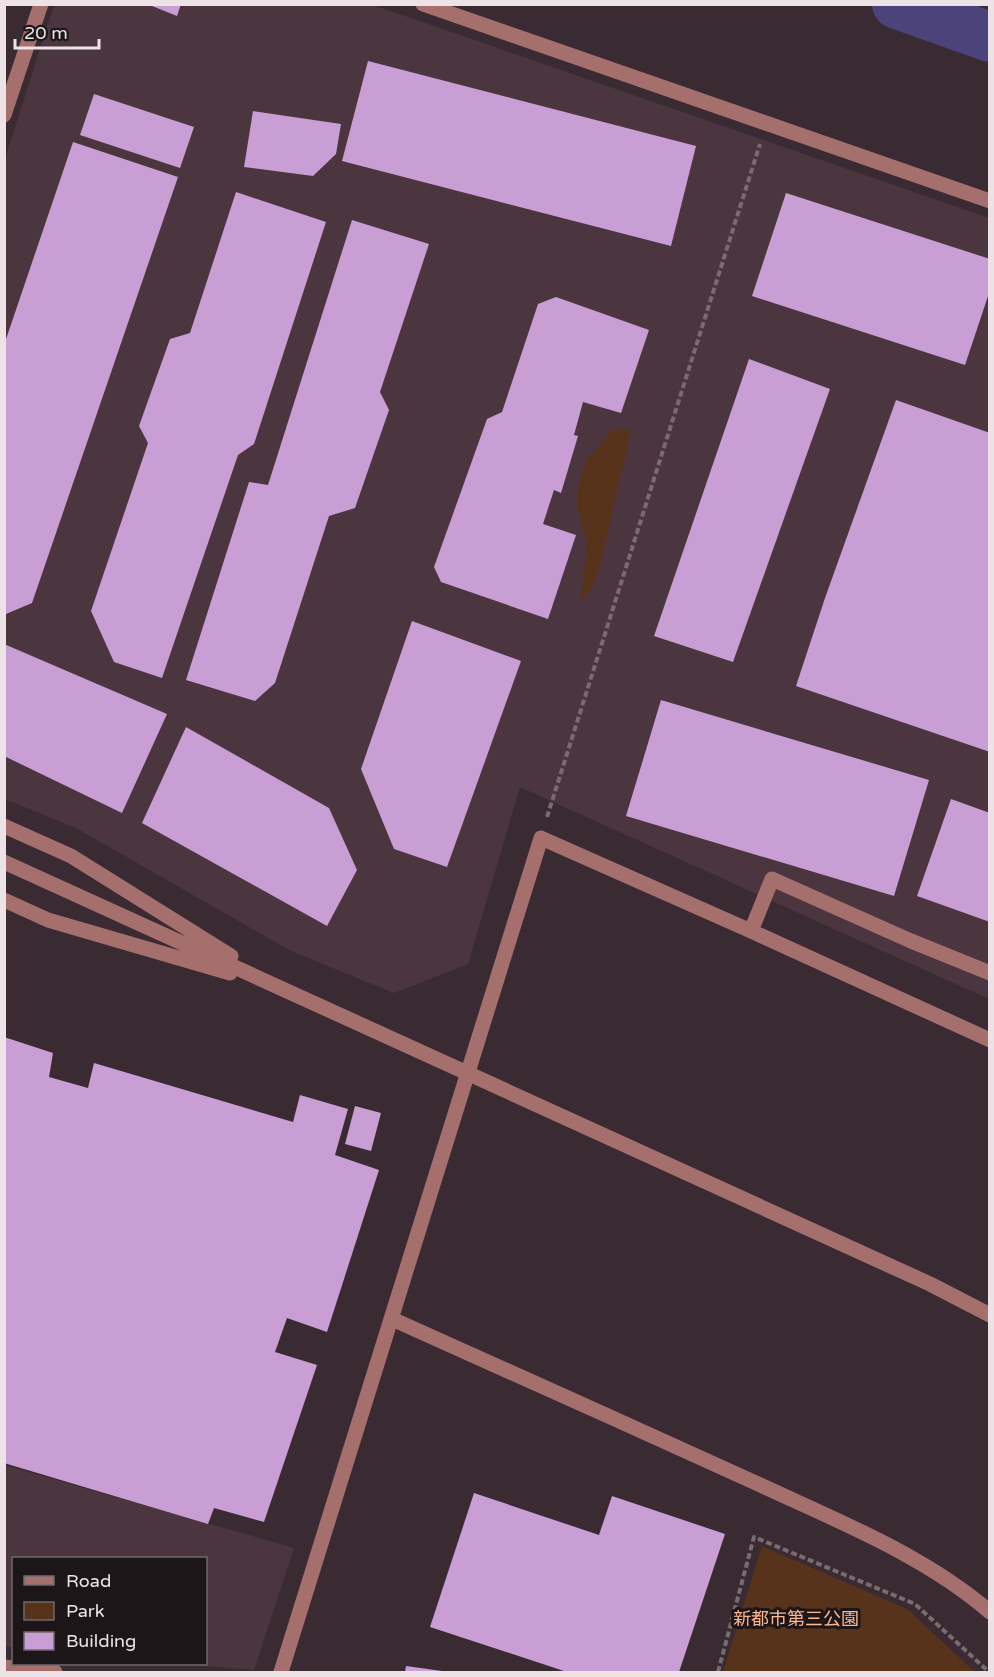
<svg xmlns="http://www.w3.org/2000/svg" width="994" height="1677" font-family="'Varela Round','Noto Sans JP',sans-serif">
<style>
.built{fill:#4b363f}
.green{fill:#58331b}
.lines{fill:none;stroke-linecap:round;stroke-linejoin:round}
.river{stroke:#4b437a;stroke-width:50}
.building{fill:#c99ed4}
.path{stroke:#786b71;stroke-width:4;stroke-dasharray:6 3;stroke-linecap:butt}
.minor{stroke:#a46f6d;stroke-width:15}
.labels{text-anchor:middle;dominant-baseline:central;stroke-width:6;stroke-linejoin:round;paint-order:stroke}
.park-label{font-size:18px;fill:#fbb78e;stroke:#1d1619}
</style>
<rect width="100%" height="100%" fill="#3a2b32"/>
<!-- built -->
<path class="built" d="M54,5H373L989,218V999L520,787L468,964L394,993L291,951L76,828L5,799V159Z
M4,1465L294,1548L254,1670L184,1664H206V1558H14L13,1647L5,1646Z"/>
<!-- green -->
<path class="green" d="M631,429L603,554L592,588L581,601L587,543L578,509V487L585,462L612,430Z
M762,1546L907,1609L975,1672H723Z"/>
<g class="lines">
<!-- river -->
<path class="river" d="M897,4L990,37"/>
</g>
<!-- building -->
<path class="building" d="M147,4H181L177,16Z
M368,61L696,146L671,246L342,161Z
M94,94L194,127L180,168L80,135Z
M253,111L341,124L336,154L313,176L244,167Z
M73,142L178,177L32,603L6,614L4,345Z
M236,192L326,222L254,444L238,455L162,678L114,662L91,611L148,443L139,426L170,339L190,333Z
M786,193L990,259V290L965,365L752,296Z
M352,220L429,244L380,392L389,410L355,508L329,516L275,683L255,701L186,680L249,482L268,485Z
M556,297L649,330L621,413L583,402L574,435L578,436L561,493L554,490L543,524L576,535L548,619L441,582L434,567L487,419L502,412L538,304Z
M749,359L830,389L733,662L654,636Z
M896,400L990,433V752L796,686L825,598Z
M412,621L521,661L447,867L394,849L361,769Z
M4,644L167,714L122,813L4,756Z
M661,700L929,780L894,896L626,816Z
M186,727L329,808L357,870L327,926L142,823Z
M951,799L990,813V922L917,896Z
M4,1037L53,1053L49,1077L88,1088L94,1063L293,1122L300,1095L348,1109L335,1155L379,1170L327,1332L287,1318L275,1352L317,1365L264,1522L214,1508L208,1524L4,1463Z
M355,1106L381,1113L371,1151L345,1144Z
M474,1493L599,1535L612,1496L725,1534L679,1672H567L430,1627Z
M406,1666L442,1671V1672H405Z"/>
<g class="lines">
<!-- path -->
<path class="path" d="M547,817L760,144
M718,1672L754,1537L915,1604L989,1672"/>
<!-- minor -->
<path class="minor" d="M423,4L990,201
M4,115L41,4
M4,826L71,856L231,956
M4,862L930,1284L990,1315
M4,900L48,920L230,973
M751,931L772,879L911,941L990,973
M392,1319C513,1373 635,1428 756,1483C835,1520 923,1554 990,1612
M4,1667L55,1672
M281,1672L541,838L751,931L990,1040"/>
</g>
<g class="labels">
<!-- park labels -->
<g class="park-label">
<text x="796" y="1619">新都市第三公園</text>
</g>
</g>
<!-- border -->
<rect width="994" height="1677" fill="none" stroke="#ede3e7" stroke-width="12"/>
<!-- legend -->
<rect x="12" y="1557" width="195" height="108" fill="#1d1619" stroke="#70686b" stroke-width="1.5"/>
<rect x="24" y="1576" width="30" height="9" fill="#a46f6d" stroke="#70686b" stroke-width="1.5"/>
<text x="66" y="1587" font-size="18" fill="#ede3e7">Road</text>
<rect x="24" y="1602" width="30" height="18" fill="#58331b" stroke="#70686b" stroke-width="1.5"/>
<text x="66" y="1617" font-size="18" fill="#ede3e7">Park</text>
<rect x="24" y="1632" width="30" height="18" fill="#c99ed4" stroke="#70686b" stroke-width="1.5"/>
<text x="66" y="1647" font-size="18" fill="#ede3e7">Building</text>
<!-- scale -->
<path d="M15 39v9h84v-9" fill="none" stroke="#ede3e7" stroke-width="3"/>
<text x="24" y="39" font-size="18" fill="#ede3e7" stroke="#1d1619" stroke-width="4.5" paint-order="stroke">20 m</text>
</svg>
